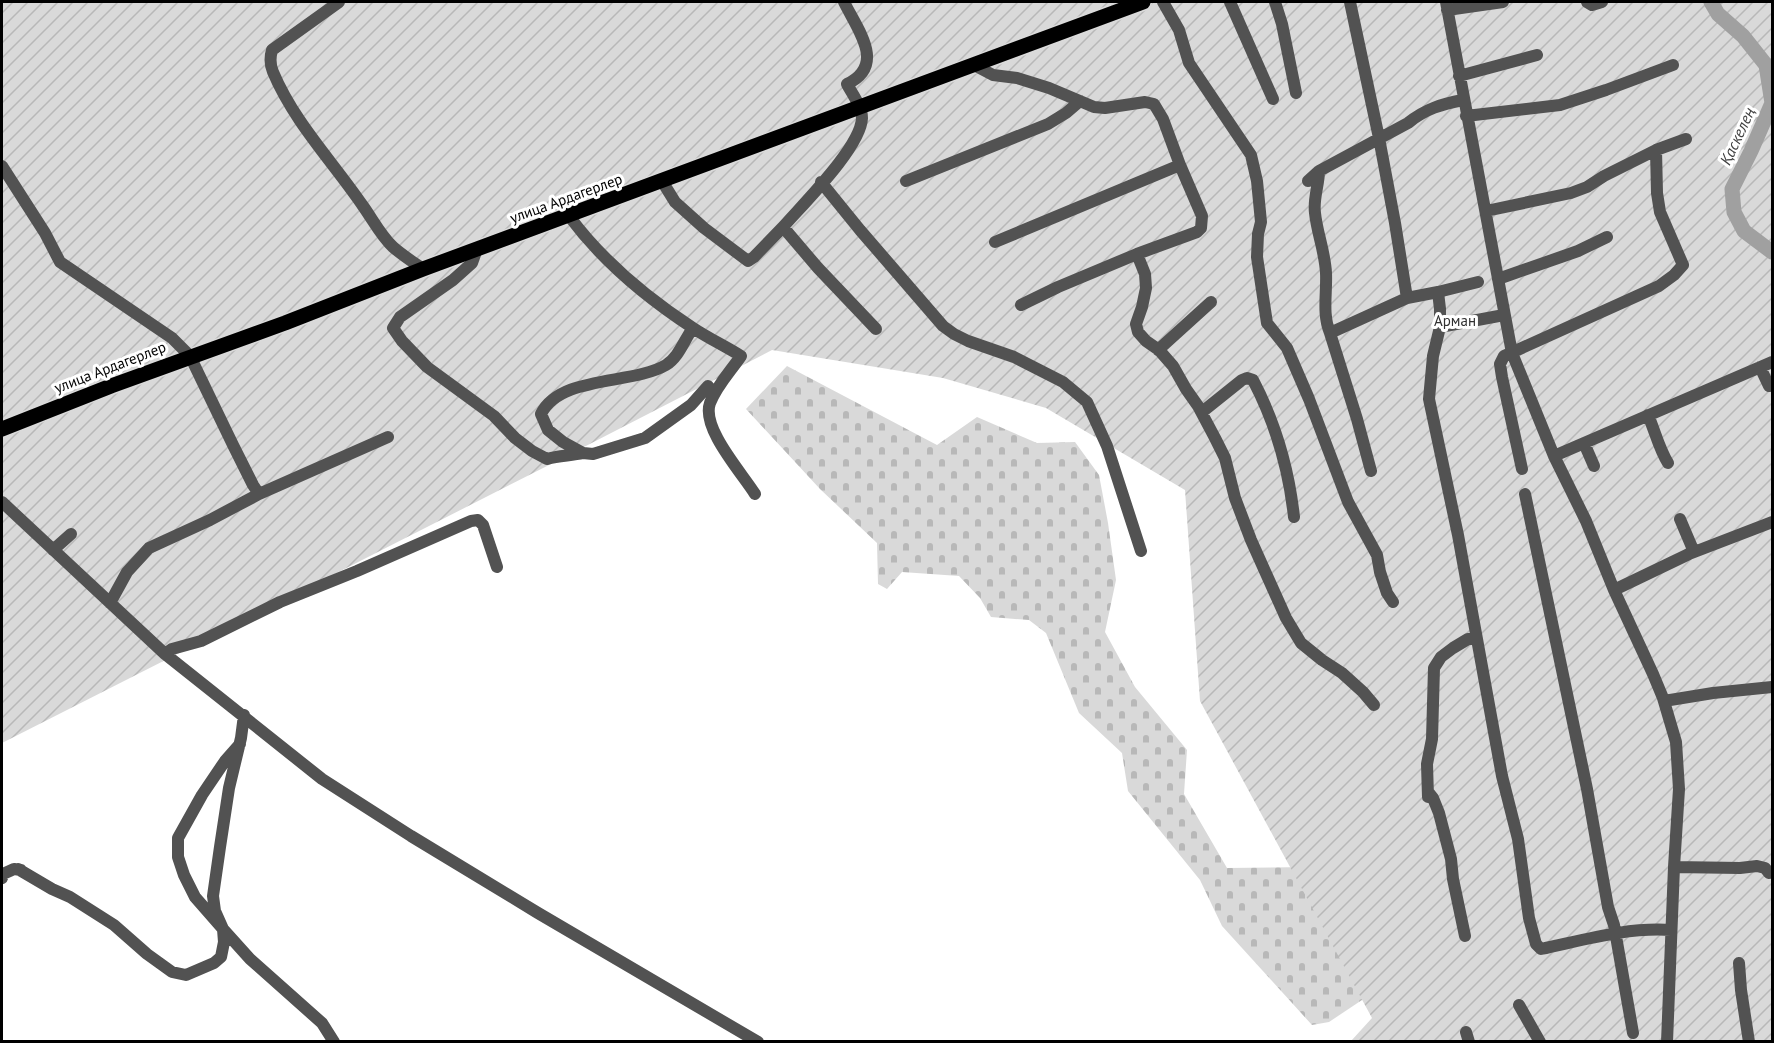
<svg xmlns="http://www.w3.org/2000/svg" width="1774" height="1043" font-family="'PT Sans',sans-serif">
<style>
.cemetery{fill:url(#cemetery-stones)}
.garden{fill:url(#garden-furrows)}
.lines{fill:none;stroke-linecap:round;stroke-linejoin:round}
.river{stroke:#a0a0a0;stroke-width:15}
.major-casing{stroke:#dbdbdb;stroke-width:18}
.minor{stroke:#525252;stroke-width:12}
.major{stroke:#000;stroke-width:15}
.labels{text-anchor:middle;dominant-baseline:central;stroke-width:6;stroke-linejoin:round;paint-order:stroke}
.street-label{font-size:15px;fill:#000;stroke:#fff}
.park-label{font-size:15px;fill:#303030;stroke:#fff}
.water-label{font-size:16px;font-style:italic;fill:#414141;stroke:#fff}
</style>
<defs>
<pattern id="cemetery-stones" width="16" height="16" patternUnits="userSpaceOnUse" patternTransform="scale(1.5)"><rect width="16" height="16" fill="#d9d9d9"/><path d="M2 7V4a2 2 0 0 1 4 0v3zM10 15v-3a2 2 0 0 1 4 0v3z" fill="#b8b8b8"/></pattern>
<pattern id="garden-furrows" width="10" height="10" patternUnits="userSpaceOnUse" patternTransform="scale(1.5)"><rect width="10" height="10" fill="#d9d9d9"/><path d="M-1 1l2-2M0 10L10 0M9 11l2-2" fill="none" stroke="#b8b8b8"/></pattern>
</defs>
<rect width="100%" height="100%" fill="#fff"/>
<!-- cemetery -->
<path class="cemetery" d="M787,366L937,445L977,417L1037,443L1075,442L1099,475L1108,523L1116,580L1105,632L1135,687L1187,750L1184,794L1227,868L1311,867L1368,996L1329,1022L1312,1025L1222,926L1200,880L1128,791L1122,753L1079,713L1046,633L1029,620L991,617L980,598L959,576L902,572L887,589L878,584L877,543L820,489L746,409Z"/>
<!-- garden -->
<path class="garden" d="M2,2H1772V1041H1351L1372,1018L1200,701L1185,490L1046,408L943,378L772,350L549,465L2,743Z"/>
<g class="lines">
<!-- river -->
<path class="river" d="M1711,2L1718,14L1743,36L1766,65L1772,103L1751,151L1732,189L1734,212L1744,231L1772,252"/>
<defs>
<path id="major" d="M2,429L111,386L285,323L423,269L1143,2"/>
</defs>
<!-- major casing -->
<use href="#major" class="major-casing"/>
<!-- minor -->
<path class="minor" d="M339,2L272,50C270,57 270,65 273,72C294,122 333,162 363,206C373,220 381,236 393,247C402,255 413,262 423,269
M844,2C857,29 887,65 847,84C852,94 862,106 862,118C861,147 803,204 783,227L818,268L876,329
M1163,2L1179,30L1189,63L1251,155L1257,181L1261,222L1258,234L1257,257L1267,323L1287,348L1309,399L1348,502L1377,555L1380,572L1387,593L1393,602
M1230,2L1273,99
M1275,2L1282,24L1296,93
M1350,2L1379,138L1395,223L1407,298L1330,333L1357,419L1371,471
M1446,2L1512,353L1554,456L1586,521L1614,590L1653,674L1663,698L1676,742L1679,789L1674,867L1667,1042
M1587,2L1592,5L1602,2
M1447,10L1503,2
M974,65L993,75L1017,78L1049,88L1094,107L1105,108L1145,102L1154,104L1163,119L1180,165L995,242
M1459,76L1537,55
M1466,116L1560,105L1606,90L1673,65
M1656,150L1686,139
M2,166L45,233L60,262L172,338L190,356L233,445L253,485L259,494L388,437
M662,181L675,202L704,228L748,261L754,257L783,227
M906,181L1048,124L1066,113L1080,101
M1308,181L1319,171
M821,182L860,230L943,326L954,334L968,341L1014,357L1063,382L1087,402L1107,446L1141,551
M1486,211L1571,193L1587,187L1604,176L1656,150L1657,193L1660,212L1683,265L1674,275L1659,286L1504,356L1500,364L1502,377L1522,469
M569,216C601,259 647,298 693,328C708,338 725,346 741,356C730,372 717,385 710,403C701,428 742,473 755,494
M477,249L472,263L453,280L400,317L393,328L402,341L427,367L494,416L515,438L532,451L547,459C559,455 571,456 583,453
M1137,254L1197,232L1201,228L1202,216L1180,165
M1498,279L1578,251L1607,237
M1438,292L1478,282
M1407,298L1438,292L1440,309V327
M1021,305L1058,287L1137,254L1145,274L1146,288L1142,307L1136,324L1138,332L1146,341L1159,350L1173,366L1186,389L1198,406L1215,438L1225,458L1235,498L1251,540L1286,618L1301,643L1322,660L1342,673L1363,692L1374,705
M1504,315L1440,327L1433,356L1429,399L1458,535L1502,776L1518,839L1529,918L1536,944L1541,949C1584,940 1627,927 1671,930
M693,328C684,340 679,357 666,365C632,385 560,375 541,414L548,430L563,442L583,453L593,454L645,438L691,405L708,386
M1330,333C1322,314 1327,293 1326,273C1325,252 1317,233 1315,213C1313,198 1319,185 1319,171L1408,123C1425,109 1442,104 1463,100
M1158,350L1211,302
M1760,367L1769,386
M1202,412L1242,380L1247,378L1253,380C1275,422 1289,471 1294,517
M1648,415C1655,431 1659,449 1668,463
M1584,443L1594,466
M1554,456L1772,362
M1525,494L1587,789L1608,907L1614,925L1633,1033
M2,502L165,654L322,779L411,836L538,913L758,1042
M1680,519L1694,552
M53,550L71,534
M1614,590L1689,554L1772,522
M110,603L127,572L149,548L210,520L259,494
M165,654L172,649L201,641L280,602L357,571L471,521L478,520L483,525L497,567
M1664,701L1713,693L1772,687
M244,715L241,738L229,788L220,847L213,896L215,911L223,929L250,959L322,1023L334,1042
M1429,793L1433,798L1439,813L1451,859L1453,879L1465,936
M1428,797L1427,764L1432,739L1434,668L1441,657L1453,648L1468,639H1476
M1674,867L1740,868L1757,866L1765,868L1769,873
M18,869L52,889L70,897L114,925L147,954L172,972L186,975L214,963L221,957L224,942L223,929L195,897L184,875L178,857V838L202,795L225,761L240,744
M2,878L3,874L14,869L21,870
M1739,963L1741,990L1749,1042
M1519,1005L1540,1042
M1466,1032L1469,1042"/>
<!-- major -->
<use href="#major" class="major"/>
</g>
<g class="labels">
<!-- street labels -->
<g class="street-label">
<text transform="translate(566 198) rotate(-20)">улица Ардагерлер</text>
<text transform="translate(110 367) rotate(-21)">улица Ардагерлер</text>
</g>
<!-- park labels -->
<g class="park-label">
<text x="1455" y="320">Арман</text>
</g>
<!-- water labels -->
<g class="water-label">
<text transform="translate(1737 136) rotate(-65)">Қаскелең</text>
</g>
</g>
<!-- border -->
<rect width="1774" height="1043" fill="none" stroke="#000000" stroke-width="6"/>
</svg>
